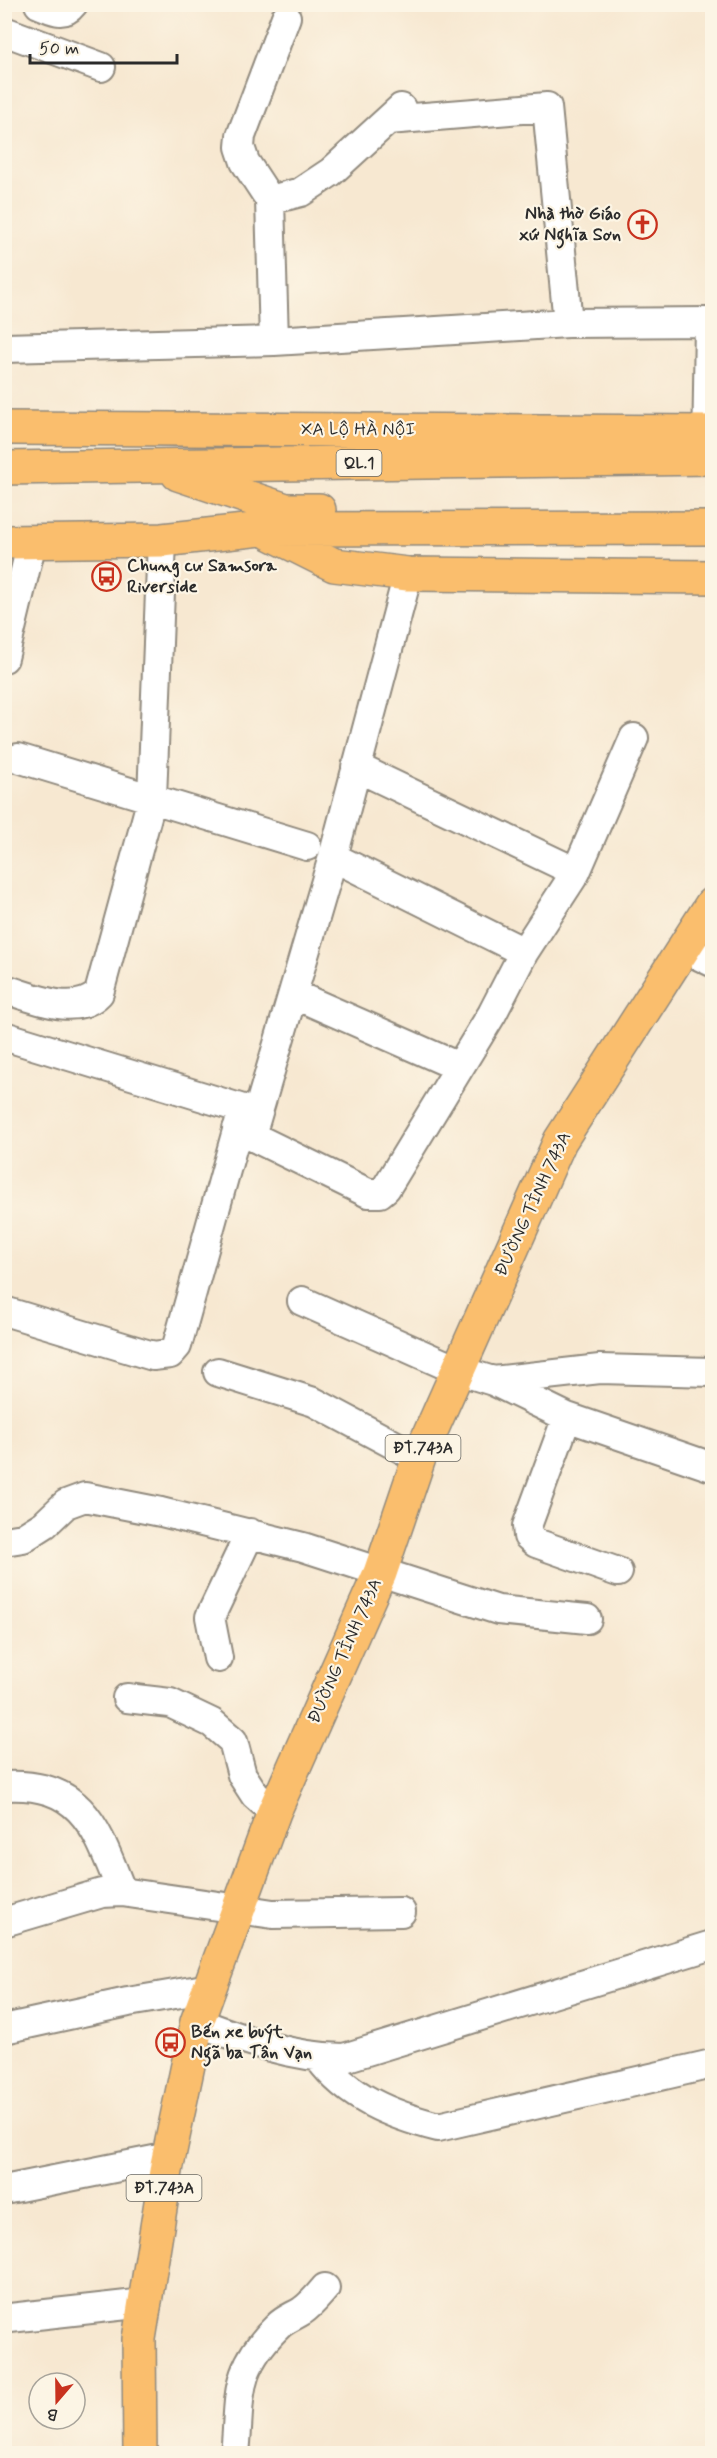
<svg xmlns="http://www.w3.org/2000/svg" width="717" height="2458" font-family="Mynerve,sans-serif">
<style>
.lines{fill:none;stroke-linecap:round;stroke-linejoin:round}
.minor-casing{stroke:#918a7e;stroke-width:32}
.major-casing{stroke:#918a7e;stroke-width:36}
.highway-casing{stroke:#918a7e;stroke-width:36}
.minor{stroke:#fff;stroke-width:28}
.major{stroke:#fabe6d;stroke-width:33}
.highway{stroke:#fabe6d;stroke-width:33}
.labels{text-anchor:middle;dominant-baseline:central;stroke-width:4.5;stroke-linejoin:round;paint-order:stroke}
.shield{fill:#fcf5e5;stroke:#6a6863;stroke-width:1.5}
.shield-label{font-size:16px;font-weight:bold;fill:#2b2b2b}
.poi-label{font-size:18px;font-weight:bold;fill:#2b2b2b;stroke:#fcf5e5;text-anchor:start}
.street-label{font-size:18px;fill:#2b2b2b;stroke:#fcf5e5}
</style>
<rect width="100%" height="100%" fill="#fcf5e5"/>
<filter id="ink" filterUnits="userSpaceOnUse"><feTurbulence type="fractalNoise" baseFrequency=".0167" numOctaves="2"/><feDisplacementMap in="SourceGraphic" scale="12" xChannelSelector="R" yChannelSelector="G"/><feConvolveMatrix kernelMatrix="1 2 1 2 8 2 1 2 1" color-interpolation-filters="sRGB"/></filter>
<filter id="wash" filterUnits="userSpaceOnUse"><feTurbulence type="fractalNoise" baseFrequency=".008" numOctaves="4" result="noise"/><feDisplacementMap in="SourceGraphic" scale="24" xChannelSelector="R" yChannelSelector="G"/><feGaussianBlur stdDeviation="1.35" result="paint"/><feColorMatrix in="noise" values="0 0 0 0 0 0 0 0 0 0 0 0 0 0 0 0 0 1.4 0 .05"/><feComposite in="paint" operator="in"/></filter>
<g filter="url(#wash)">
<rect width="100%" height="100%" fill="#f7e8d1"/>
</g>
<g filter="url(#ink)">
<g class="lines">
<defs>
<path id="minor" d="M39,4C52,9 63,17 73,4
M4,31L101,67
M388,120L547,107L568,323
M270,200L301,192L331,172L401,108
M274,341L270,200L245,162L240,147L241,136L286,17
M4,348L274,341L568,323L712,322
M707,455L709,322
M4,658L32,542
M18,758L307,846
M356,767L576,872
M333,857L524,952
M685,949L712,962
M4,989C33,997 75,1018 99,993L152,798L162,540
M293,994L459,1067
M4,1036L243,1109L177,1346L170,1354L153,1356L4,1311
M237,1129L368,1193H380L386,1188L492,1014L524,952L576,872L634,738
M251,1136L333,857L408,574
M302,1301L457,1370L493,1381L567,1417L712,1467
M218,1372L314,1402L419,1458
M493,1381L600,1369L712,1372
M567,1417L527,1526L528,1536L536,1543L618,1572
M4,1541L23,1538L45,1524L66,1504L85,1497L161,1512L303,1547L498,1610L587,1619
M218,1658L210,1617L250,1533
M127,1698L170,1703L212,1723L233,1741L242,1775L255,1795L274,1812
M4,1786C84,1781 97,1831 122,1892
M4,1922L102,1893L122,1892L273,1914L401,1912
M197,2022C245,2040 293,2058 344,2058L712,1945
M4,2029L128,2002L210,1988
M319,2058C348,2098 392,2115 438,2127L712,2064
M4,2190L169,2157
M10,2318L145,2303
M235,2454C241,2396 232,2371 278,2326C285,2319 294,2316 302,2311C311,2305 318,2296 325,2288"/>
<path id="major" d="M140,2454L139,2339L167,2165L197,2022L274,1812L380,1573L419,1458L560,1141L712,904"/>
<path id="highway" d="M4,428L712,432
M4,468L712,458
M178,474L286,510H319
M270,533L334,565L408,574L712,577
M4,542L162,540L263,529L712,528"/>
</defs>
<!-- minor casing -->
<use href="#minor" class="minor-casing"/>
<!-- major casing -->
<use href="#major" class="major-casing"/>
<!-- highway casing -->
<use href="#highway" class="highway-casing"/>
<!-- minor -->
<use href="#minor" class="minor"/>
<!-- major -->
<use href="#major" class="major"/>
<!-- highway -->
<use href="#highway" class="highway"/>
</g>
</g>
<!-- icons -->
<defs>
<symbol id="church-ring" viewBox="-11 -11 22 22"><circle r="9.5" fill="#fcf5e5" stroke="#c8321e" stroke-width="1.5"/><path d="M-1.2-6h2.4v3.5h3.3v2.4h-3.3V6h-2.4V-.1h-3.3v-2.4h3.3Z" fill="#c8321e"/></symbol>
<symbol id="bus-ring" viewBox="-11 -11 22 22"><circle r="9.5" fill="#fcf5e5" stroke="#c8321e" stroke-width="1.5"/><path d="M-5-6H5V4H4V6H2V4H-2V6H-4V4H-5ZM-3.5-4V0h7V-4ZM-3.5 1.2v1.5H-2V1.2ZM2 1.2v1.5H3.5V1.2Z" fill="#c8321e"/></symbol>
</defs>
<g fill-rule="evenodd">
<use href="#church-ring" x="626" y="208" width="33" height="33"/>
<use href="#bus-ring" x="90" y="560" width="33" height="33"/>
<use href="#bus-ring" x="154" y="2026" width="33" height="33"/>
</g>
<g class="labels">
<!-- shield labels -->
<g class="shield">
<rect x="336.5" y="450" width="45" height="26" rx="4.5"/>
<rect x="385.5" y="1435" width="75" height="26" rx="4.5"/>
<rect x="126.5" y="2175" width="75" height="26" rx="4.5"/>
</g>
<g class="shield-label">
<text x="359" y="463">QL.1</text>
<text x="423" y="1448">ĐT.743A</text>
<text x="164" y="2188">ĐT.743A</text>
</g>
<!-- poi labels -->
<g class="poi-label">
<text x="621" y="214" text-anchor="end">Nhà thờ Giáo<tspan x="621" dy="21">xứ Nghĩa Sơn</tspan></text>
<text x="127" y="566">Chung cư Samsora<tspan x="127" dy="21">Riverside</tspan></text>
<text x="191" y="2032">Bến xe buýt<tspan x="191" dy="21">Ngã ba Tân Vạn</tspan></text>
</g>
<!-- street labels -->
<g class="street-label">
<text x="358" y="430">XA LỘ HÀ NỘI</text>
<text transform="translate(533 1204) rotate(-65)">ĐƯỜNG TỈNH 743A</text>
<text transform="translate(345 1651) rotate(-66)">ĐƯỜNG TỈNH 743A</text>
</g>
</g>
<!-- margin -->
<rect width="717" height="2458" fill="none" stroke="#fcf5e5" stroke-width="24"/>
<!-- north arrow -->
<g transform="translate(57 2401) rotate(200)"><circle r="28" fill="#fcf5e5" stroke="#a8a49b" stroke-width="1.5"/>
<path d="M0-4.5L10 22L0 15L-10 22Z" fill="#c8321e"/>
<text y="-9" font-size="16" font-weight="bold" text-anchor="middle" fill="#2b2b2b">B</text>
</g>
<!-- scale -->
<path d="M30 54v9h147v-9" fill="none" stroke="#2b2b2b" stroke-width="3"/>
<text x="39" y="54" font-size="18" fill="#2b2b2b" stroke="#fcf5e5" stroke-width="4.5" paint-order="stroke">50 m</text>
</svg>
